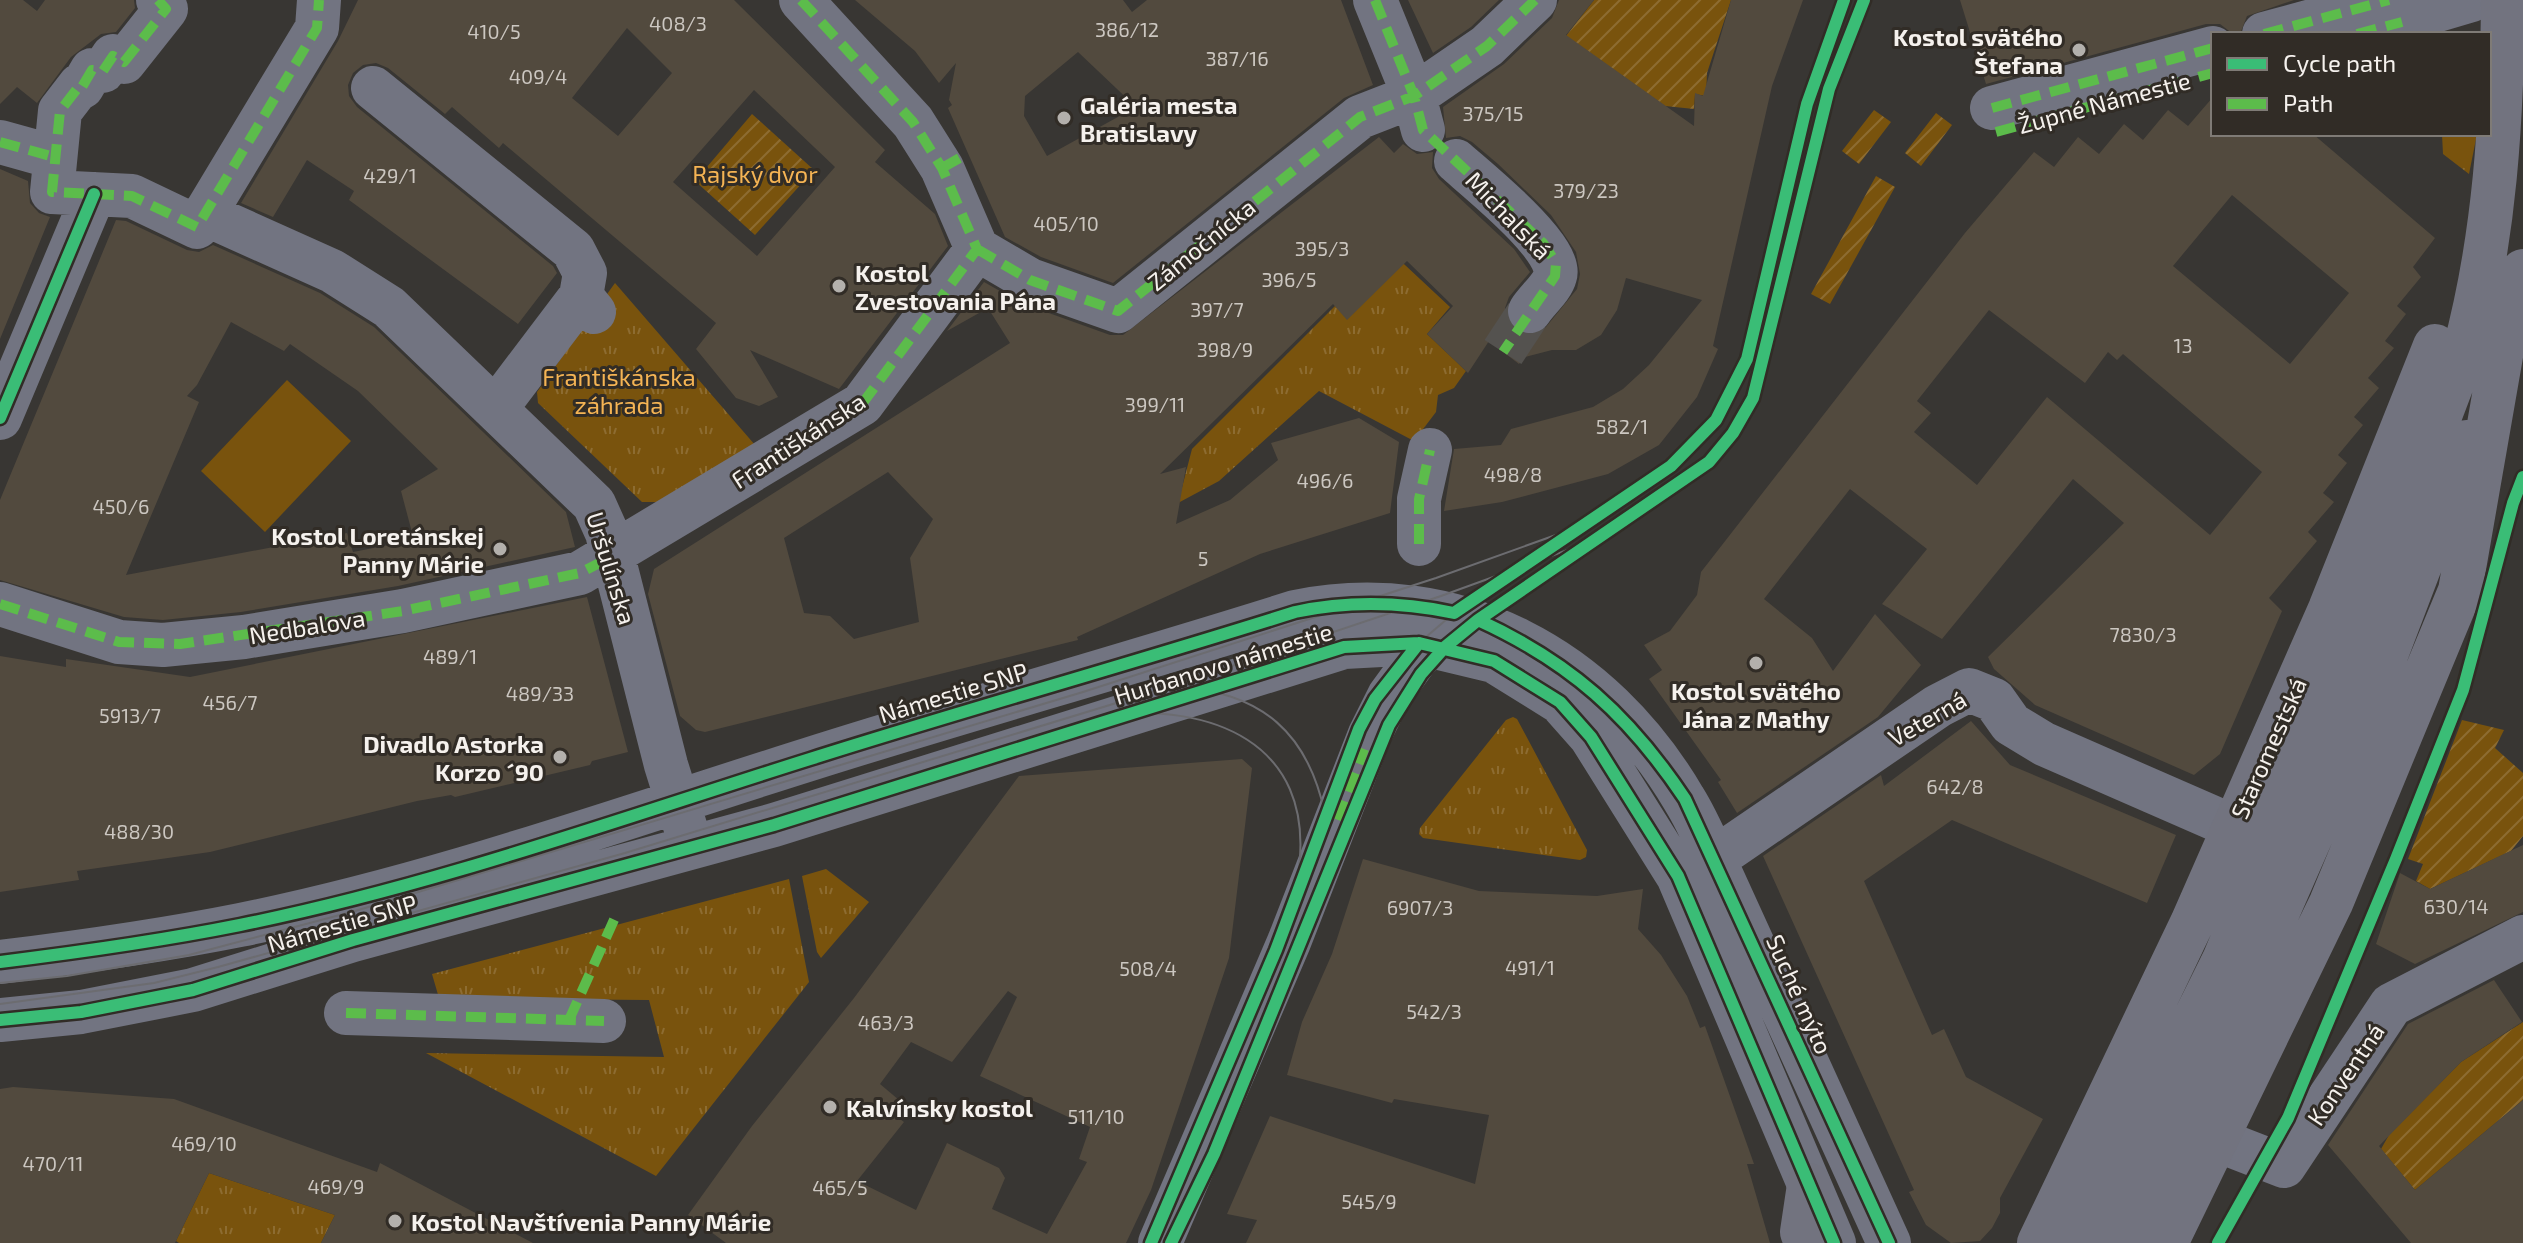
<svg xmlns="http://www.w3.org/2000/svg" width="2523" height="1243" font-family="'Exo 2',sans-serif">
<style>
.grass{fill:url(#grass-tufts)}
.garden{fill:url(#garden-furrows)}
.pitch{fill:#79530d}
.building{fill:#524a3e;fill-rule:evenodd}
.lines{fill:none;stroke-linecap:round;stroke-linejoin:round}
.minor-tunnel{stroke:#54524f;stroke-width:44;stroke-dasharray:44 22;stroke-linecap:butt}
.minor{stroke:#727481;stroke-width:44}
.major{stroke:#72737f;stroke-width:44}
.tram{stroke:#6c6c70;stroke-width:2}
.quiet{stroke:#5cbc4b;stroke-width:10;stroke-dasharray:20 10;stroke-linecap:butt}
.cycleway-casing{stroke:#312c26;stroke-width:17}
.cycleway{stroke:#3abd76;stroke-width:12}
.poi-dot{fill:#b3b0ac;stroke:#312c26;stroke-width:3}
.labels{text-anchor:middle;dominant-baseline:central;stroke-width:6;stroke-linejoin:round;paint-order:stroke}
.number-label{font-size:20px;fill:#ccc7c1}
.poi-label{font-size:24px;font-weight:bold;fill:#f5f1ed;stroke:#312c26;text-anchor:start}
.street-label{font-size:24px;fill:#f5f1ed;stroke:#312c26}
.park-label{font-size:24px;fill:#f5b454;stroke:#312c26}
</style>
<defs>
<pattern id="grass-tufts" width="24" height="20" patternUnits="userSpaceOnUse" patternTransform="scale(2)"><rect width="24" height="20" fill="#79530d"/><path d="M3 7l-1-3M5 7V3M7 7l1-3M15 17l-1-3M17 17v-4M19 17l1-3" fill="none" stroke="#8d6c31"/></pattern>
<pattern id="garden-furrows" width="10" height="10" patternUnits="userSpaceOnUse" patternTransform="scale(2)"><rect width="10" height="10" fill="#79530d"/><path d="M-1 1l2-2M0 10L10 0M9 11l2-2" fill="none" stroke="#8d6c31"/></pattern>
</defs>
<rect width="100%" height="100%" fill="#383633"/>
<!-- grass -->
<path class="grass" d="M2442,134H2477L2469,174L2443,154Z
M1390,251L1450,307L1427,334L1466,371L1454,388L1438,395L1436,412L1414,441L1319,391L1219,481L1178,503L1192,449Z
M615,283L755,445L659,502H642L538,403L537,392Z
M1513,717L1517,719L1587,850L1586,857L1580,860L1423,838L1419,834L1420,828L1506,720Z
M826,869L869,902L821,958L817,952L802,876Z
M789,879L809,982L656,1176L426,1053L664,1057L649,1000L439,998L432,974Z
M209,1173L335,1215L321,1243H179L176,1241Z"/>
<!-- garden -->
<path class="garden" d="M1594,0H1731L1707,73L1706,96L1695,94L1694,109L1665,106L1566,36Z
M1874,110L1891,122L1859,164L1842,151Z
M1936,113L1952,125L1921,166L1905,153Z
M752,114L814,170L755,235L695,181Z
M1876,176L1895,187L1830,304L1811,294Z
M2462,720L2504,730L2495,748L2523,773V836L2511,851L2430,889L2416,881L2423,864L2408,859Z
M2523,1022V1100L2415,1190L2381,1149L2389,1135L2461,1062Z"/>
<!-- pitch -->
<path class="pitch" d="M287,380L351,441L265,532L201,471Z"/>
<!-- building -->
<path class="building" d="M0,0H23L37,11L45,0H134L135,8L116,32L101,34L71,57L37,103L17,87L0,104Z
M358,0H734L885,150L875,162L935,214L948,246L839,389L750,350L778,397L759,406L736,398L696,349L716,323L503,143L499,148L452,107L445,114L388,68L376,63L363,65L353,73L348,85L349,96L357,107L553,266L557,273L518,324L349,200L354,191L307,160L273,217L241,203L338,41ZM627,28L672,73L618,136L572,98ZM754,90L835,167L757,256L673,182Z
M855,0H1123L1132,12L1147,0H1341L1373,85L1344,98L1113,283L1041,257L1005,237L948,108L952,105L949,100L956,63L939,83L915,51ZM1078,52L1136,107L1047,156L1024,116L1025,96Z
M1408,0H1499L1471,27L1433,53Z
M1559,0H1594L1566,35L1694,126L1695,93L1703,96L1731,0H1803L1772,86L1713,346L1718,349L1697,397L1659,445L1608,474L1502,502L1444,511L1454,449L1501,445L1511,429L1593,407L1623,389L1649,365L1702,300L1626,278L1617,310L1601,335L1576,350H1552L1525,357L1519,364L1489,341L1468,373L1427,334L1453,306L1407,261L1347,320L1333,304L1160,474L1186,467L1176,524L1230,500L1278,460L1271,443L1359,418L1399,442L1390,513L1260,554L1077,637L1078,640L705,732L696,730L680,716L648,594L654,569L1010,343L988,308L947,331L984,282L1021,303L1110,335H1123L1379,137L1394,153L1403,144L1417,154L1433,152L1432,168L1439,179L1514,249L1530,272L1509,297L1505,308L1507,321L1516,332L1528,336L1541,333L1577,289L1580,274L1576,252L1551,215L1498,164L1472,142L1460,136L1446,138L1443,107L1504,64L1552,18ZM888,472L933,519L910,558L919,622L854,639L830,616L804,613L784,538Z
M1960,0H2294L2247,16L2240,34H2233L2220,24H2206L1986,84Z
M2213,97V134H2313L2435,238L2413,267L2421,277L2397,306L2406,314L2385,341L2394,348L2368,378L2379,388L2354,417L2363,425L2338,455L2347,463L2323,493L2334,502L2308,532L2317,541L2269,598L2282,611L2220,754L2194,775L2035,705L1994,669L1988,657L2124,523L2073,479L1942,639L1882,604L1927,549L1850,489L1764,599L1812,638L1833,671L1875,614L1921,665L1878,717L1737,813L1718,782L1721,780L1649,679L1662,670L1644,645L1670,631L1697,595L1701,572L1965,233L2034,152L2054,167L2078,137L2099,154L2124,124L2143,140L2168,110L2188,126ZM2232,195L2349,293L2290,364L2173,266ZM1989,310L2085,383L2108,352L2117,360L2123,354L2262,472L2210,535L2047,397L1977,485L1914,432L1931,413L1917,401Z
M0,169L28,181L30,203L39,213L50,217L0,339Z
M116,220L126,221L187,250L199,252L213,245L320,293L374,327L566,512L575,547L398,586L241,612L163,620L124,617L0,580V500ZM231,322L284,351L290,344L358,391L438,469L401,491L414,540L353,552L347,533L126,575L199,402L187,396L197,385Z
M587,597L628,752L592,761L590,765L455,797L451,795L417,801L210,852L77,871L79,880L0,892V656L66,667V659L190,677Z
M1971,721L2010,765L2176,835L2147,903L1952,820L1864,881L1932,1035L1944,1029L1966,1077L2043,1119L2000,1198V1213L1992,1228L1980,1241L1951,1243L1926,1225L1909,1192L1914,1190L1763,856L1881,775L1884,786Z
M1242,759L1252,768L1229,958L1151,1190L1126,1243H726L688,1215L752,1126L854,998L1019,776ZM1008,991L1017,997L980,1076L1090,1127L1079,1159L1087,1162L1047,1234L992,1209L1005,1178L999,1168L947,1143L916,1210L857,1181L904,1122L889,1111L899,1100L880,1084L911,1042L952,1062Z
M2523,845V912L2415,964L2376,944L2400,873L2430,889Z
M1363,859L1479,891L1597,896L1643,889L1638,929L1661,955L1687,996L1700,1028L1705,1026L1754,1164H1747L1770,1243H1246L1257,1220L1227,1214L1270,1116L1475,1184L1489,1115L1394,1099L1392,1103L1287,1075L1302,1022L1332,954Z
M2494,980L2522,1022L2461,1062L2379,1146L2415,1190L2523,1100V1243H2411L2328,1145L2408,1024Z
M13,1087L174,1099L377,1172L380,1163L533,1243H321L335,1215L209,1173L175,1243H0V1089Z"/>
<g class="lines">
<!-- minor-tunnel -->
<path class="minor-tunnel" d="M1503,352L1530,311"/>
<!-- minor -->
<path class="minor" d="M158,0L166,9L124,62L113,56L103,71L92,70L82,87L80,85L60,111L52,192L132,196L197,227L317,28L319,0
M801,0L913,122L942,168L977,249
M1375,0L1414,96L1423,130
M2264,34L2389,0
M2357,34L2472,0
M373,88L573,250L585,273L581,296
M1992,108L2213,48
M0,142L54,157
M1456,161C1476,179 1564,249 1555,276C1552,288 1537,300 1530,311
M205,214L332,271L389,307L594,504L607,533L666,765L686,829
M977,249L1030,280L1118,311L1360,117L1414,96L1487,46L1535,0
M497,407L581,296L594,312
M0,418L94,194
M1419,544V499L1430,450
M0,604L119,642L163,645L244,637L403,611L580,573L862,404L977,249
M1714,859L1938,706L1969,690L1994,700L2011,724L2044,744L2234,827
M0,962C81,952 160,941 240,925C434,886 622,818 810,759C971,708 1134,663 1295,612C1457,579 1602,659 1684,799C1696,818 1705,839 1714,859L1889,1243
M346,1013L604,1021
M0,1020L81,1012L193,990L353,940L774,825L1344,647L1419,643L1494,661L1560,702L1591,737L1678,876L1834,1243
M2217,1140L2284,1166L2391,1005L2523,937
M1160,1243L1289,942L1370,734L1389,696L1416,659L1447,630"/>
<!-- major -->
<path class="major" d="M1806,1243L1802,1232L1809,1185
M2039,1243L2192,923L2330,609L2435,346
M2084,1243L2224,960L2326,718L2464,352C2495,237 2502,119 2503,0
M2121,1243L2248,980L2357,731L2467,442
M2166,1243L2331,903L2460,591L2502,350L2523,271"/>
<!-- tram -->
<path class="tram" d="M1596,517C1638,489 1682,463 1713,422C1751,374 1760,309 1773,251C1793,166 1809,80 1844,0
M1603,535C1667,491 1716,471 1753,398L1829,89L1864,0
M1180,687C1262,693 1308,733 1325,814
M1104,715C1211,703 1314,742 1299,868
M0,983L67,976L189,955L355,911L1083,692L1436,578L1567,531L1604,512
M0,1004L154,983L218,967L625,853L1172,686L1441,596L1573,548L1610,530
M1151,1243L1276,950L1365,715L1419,643L1454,613L1503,580
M1171,1243L1214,1154L1376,753C1389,726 1402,697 1422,673C1463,623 1523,590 1577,553"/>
<!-- quiet -->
<path class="quiet" d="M158,0L166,9L124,62L113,56L103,71L92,70L82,87L80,85L60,111L52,192L132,196L197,227L317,28L319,0
M801,0L913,122L942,168L977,249
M1375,0L1414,96L1423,130L1543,243L1556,263L1555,276L1503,352
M2264,34L2389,0
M2357,34L2402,22
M1992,108L2213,48
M1996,132L2213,73
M0,142L54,157
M942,168L967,154
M977,249L1030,280L1118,311L1360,117L1414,96L1487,46L1535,0
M862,404L977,249
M1419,544V499L1430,450
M0,604L119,642L180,644L403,611L580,573L613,556
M1338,820L1364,749
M346,1013L604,1021
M569,1020L618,911"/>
<defs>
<path id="cycleway" d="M0,418L94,194
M1478,620C1570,662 1629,715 1685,799L1889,1243
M0,962C81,952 160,941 240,925C434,886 622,818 810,759C971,708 1134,663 1295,612C1347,601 1402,602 1454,613L1671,466L1716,420L1747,359L1807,104L1844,0
M0,1020L81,1012L193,990L353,940L774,825L1344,647L1419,643L1494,661L1560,702L1591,737L1678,876L1834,1243
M1151,1243L1276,950L1359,729L1375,699L1419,643
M1171,1243L1214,1154L1389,725L1421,674L1445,647L1478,620L1709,462L1733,433L1753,398L1829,89L1864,0
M2218,1243L2288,1118L2396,859L2463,690L2513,503L2523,477"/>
</defs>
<!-- cycleway casing -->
<use href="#cycleway" class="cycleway-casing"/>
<!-- cycleway -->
<use href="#cycleway" class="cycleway"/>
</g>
<!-- markers -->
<g class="poi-dot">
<circle cx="2079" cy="50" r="8"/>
<circle cx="1064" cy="118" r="8"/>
<circle cx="839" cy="286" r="8"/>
<circle cx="500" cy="549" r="8"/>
<circle cx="1756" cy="663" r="8"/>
<circle cx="560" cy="757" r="8"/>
<circle cx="830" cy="1107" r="8"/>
<circle cx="395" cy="1221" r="8"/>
</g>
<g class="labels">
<!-- number labels -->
<g class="number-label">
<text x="678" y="23">408/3</text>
<text x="1127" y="29">386/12</text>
<text x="494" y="31">410/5</text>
<text x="1237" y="58">387/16</text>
<text x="538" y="76">409/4</text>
<text x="1493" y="113">375/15</text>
<text x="390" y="175">429/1</text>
<text x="1586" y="190">379/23</text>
<text x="1066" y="223">405/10</text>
<text x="1322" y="248">395/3</text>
<text x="1289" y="279">396/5</text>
<text x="1217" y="309">397/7</text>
<text x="2183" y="345">13</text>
<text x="1225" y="349">398/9</text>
<text x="1155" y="404">399/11</text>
<text x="1622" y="426">582/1</text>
<text x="1513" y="474">498/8</text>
<text x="1325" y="480">496/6</text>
<text x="121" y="506">450/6</text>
<text x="1203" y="558">5</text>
<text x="2143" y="634">7830/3</text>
<text x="450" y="656">489/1</text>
<text x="540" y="693">489/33</text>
<text x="230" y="702">456/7</text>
<text x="130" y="715">5913/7</text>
<text x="1955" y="786">642/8</text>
<text x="139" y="831">488/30</text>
<text x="2456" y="906">630/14</text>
<text x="1420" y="907">6907/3</text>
<text x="1530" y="967">491/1</text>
<text x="1148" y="968">508/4</text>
<text x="1434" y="1011">542/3</text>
<text x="886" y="1022">463/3</text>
<text x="1096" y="1116">511/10</text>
<text x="204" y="1143">469/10</text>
<text x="53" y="1163">470/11</text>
<text x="336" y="1186">469/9</text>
<text x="840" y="1187">465/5</text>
<text x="1369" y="1201">545/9</text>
</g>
<!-- poi labels -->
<g class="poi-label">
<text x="2063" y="36" text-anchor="end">Kostol svätého<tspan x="2063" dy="28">Štefana</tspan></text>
<text x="1080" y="104">Galéria mesta<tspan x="1080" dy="28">Bratislavy</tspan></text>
<text x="855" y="272">Kostol<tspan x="855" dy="28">Zvestovania Pána</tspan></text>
<text x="484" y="535" text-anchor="end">Kostol Loretánskej<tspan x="484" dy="28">Panny Márie</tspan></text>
<text x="1756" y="690" text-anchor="middle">Kostol svätého<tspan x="1756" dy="28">Jána z Mathy</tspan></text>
<text x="544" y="743" text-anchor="end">Divadlo Astorka<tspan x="544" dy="28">Korzo ´90</tspan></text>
<text x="846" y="1107">Kalvínsky kostol</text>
<text x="411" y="1221">Kostol Navštívenia Panny Márie</text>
</g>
<!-- street labels -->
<g class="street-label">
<text transform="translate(2104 102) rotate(-15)">Župné Námestie</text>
<text transform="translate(1509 215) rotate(46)">Michalská</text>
<text transform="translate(1201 244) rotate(-39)">Zámočnícka</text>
<text transform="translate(798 440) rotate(-33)">Františkánska</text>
<text transform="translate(612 568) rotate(73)">Uršulínska</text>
<text transform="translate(307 626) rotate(-9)">Nedbalova</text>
<text transform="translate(1223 663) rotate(-17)">Hurbanovo námestie</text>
<text transform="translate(953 692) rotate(-17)">Námestie SNP</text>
<text transform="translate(1927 718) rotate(-30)">Veterná</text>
<text transform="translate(2268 748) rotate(-66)">Staromestská</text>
<text transform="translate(342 923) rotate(-16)">Námestie SNP</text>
<text transform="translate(1800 994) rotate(66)">Suché mýto</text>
<text transform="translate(2345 1074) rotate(-56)">Konventná</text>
</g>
<!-- park labels -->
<g class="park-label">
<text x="755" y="173">Rajský dvor</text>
<text x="619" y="376">Františkánska<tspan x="619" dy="28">záhrada</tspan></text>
</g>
</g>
<!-- legend -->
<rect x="2211" y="32" width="280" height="104" fill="#312c26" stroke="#7f7b76" stroke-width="2"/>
<rect x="2227" y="58" width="40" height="12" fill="#3abd76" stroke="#7f7b76" stroke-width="2"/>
<text x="2283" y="72" font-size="24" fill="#f5f1ed">Cycle path</text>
<rect x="2227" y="98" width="40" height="12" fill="#5cbc4b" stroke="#7f7b76" stroke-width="2"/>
<text x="2283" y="112" font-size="24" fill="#f5f1ed">Path</text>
</svg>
